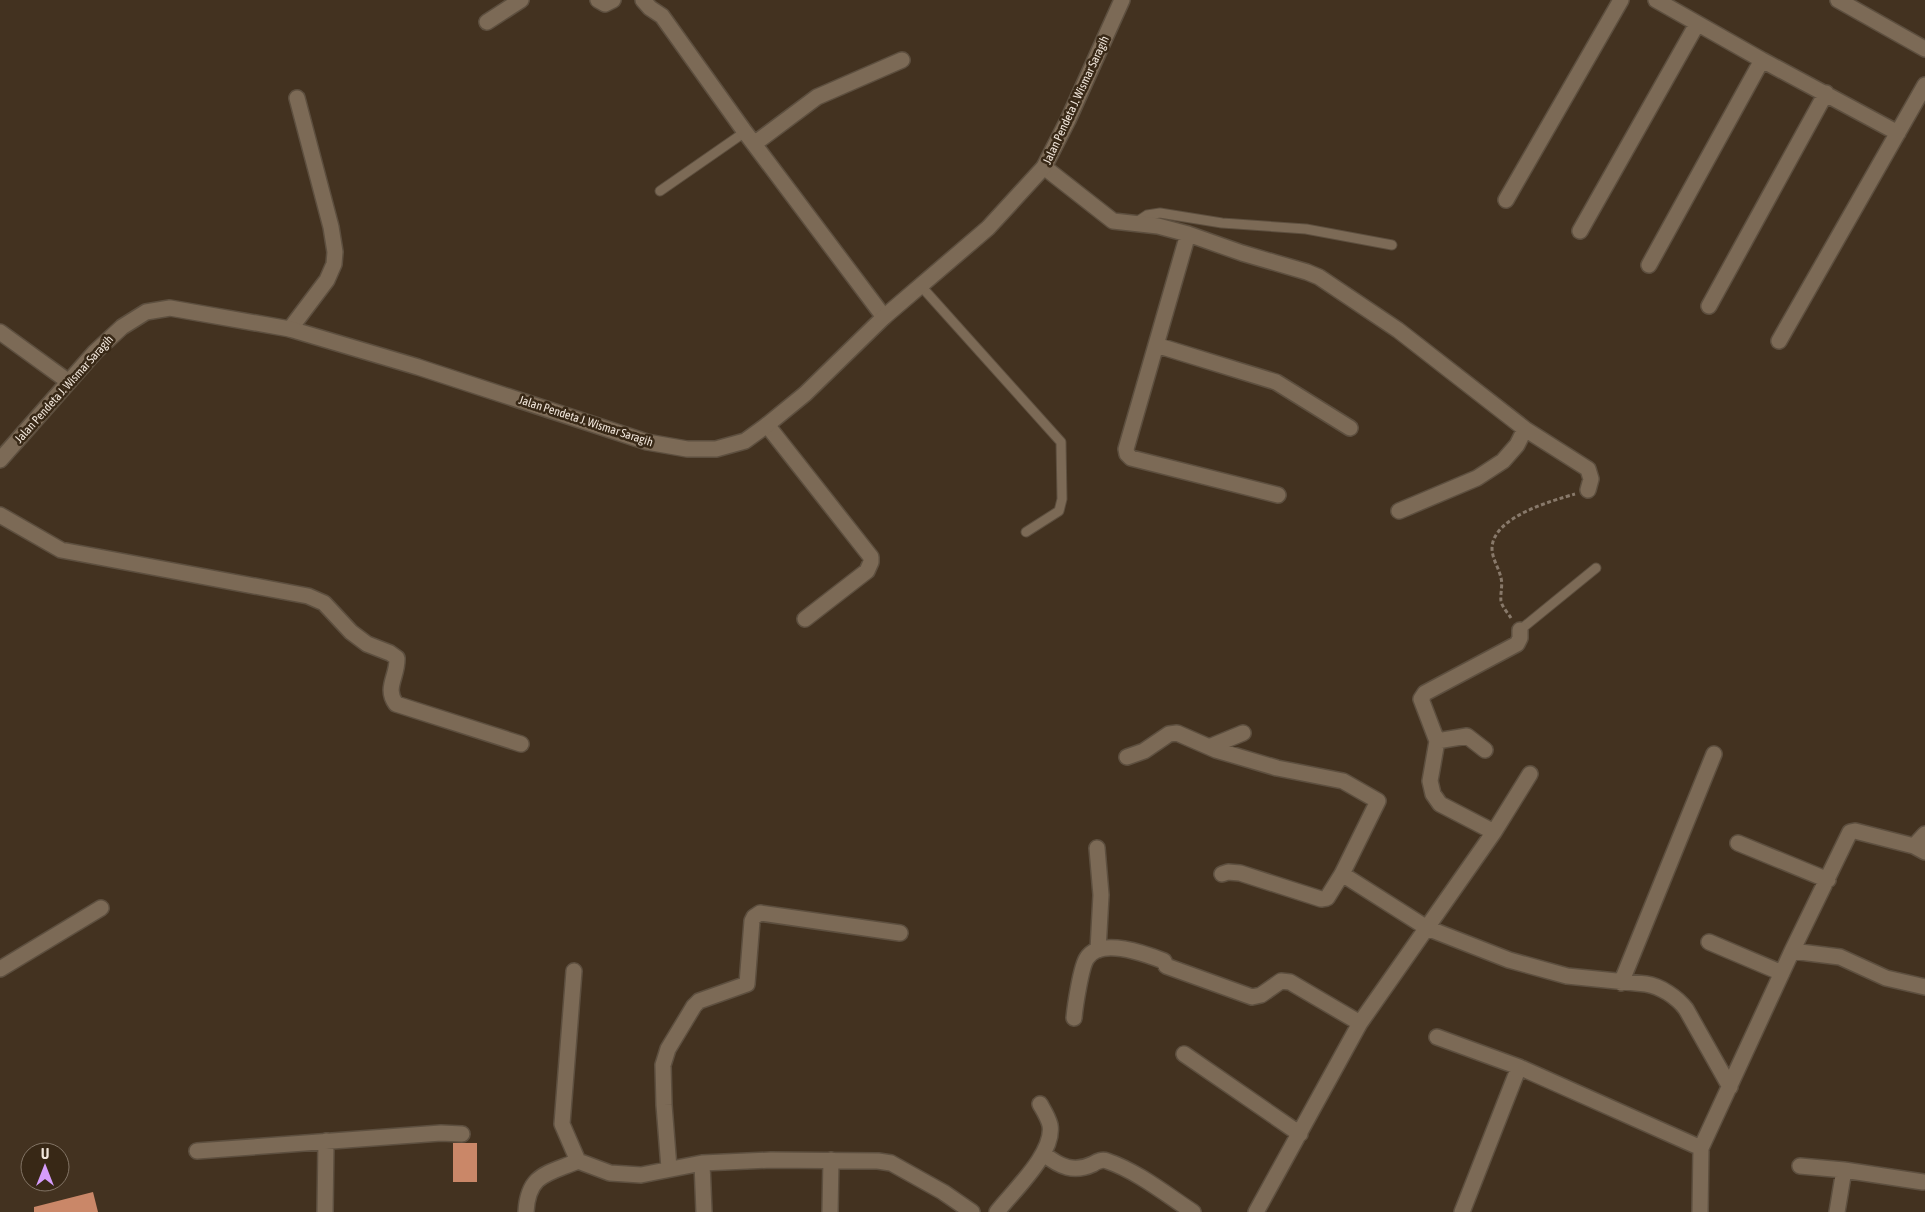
<svg xmlns="http://www.w3.org/2000/svg" width="1925" height="1212" font-family="'Asap Condensed',sans-serif">
<style>
.building{fill:#ca8768}
.lines{fill:none;stroke-linecap:round;stroke-linejoin:round}
.service-casing{stroke:#5d4f3f;stroke-width:11}
.minor-casing{stroke:#5d4f3f;stroke-width:18}
.tertiary-casing{stroke:#5d4f3f;stroke-width:18}
.path{stroke:#88796a;stroke-width:3;stroke-dasharray:4 2.5;stroke-linecap:butt}
.service{stroke:#7c6a56;stroke-width:9}
.minor{stroke:#7c6a56;stroke-width:15}
.tertiary{stroke:#7c6a56;stroke-width:15}
.labels{text-anchor:middle;dominant-baseline:central;stroke-width:5;stroke-linejoin:round;paint-order:stroke}
.street-label{font-size:12px;fill:#f1e6db;stroke:#382816}
</style>
<rect width="100%" height="100%" fill="#433220"/>
<!-- building -->
<path class="building" d="M453,1143H477V1182H453Z
M93,1192L98,1212H34V1207Z"/>
<g class="lines">
<defs>
<path id="service" d="M660,191L745,132
M1135,223L1147,215L1160,213L1222,223L1306,229L1392,245
M920,285L1061,442L1062,499L1059,511L1026,532
M1520,630L1596,568"/>
<path id="minor" d="M598,0L605,4L613,0
M643,0L650,8L662,16L745,132L884,317
M1656,0L1762,60L1898,133
M1838,0L1925,49
M487,22L521,0
M754,144L817,97L902,60
M1044,167L1113,221L1158,226L1188,234L1242,253L1307,272L1319,277L1398,330L1525,429L1588,469L1591,479L1588,490
M1506,200L1621,0
M1580,231L1697,24
M1188,234L1126,449L1127,454L1131,458L1278,495
M1649,265L1762,60
M1709,306L1826,93
M290,329L327,280L334,264L335,252L331,227L297,98
M0,332L69,382
M1779,341L1925,85
M1156,345L1276,382L1350,428
M767,425L871,557V562L867,571L805,619
M1399,511L1477,478L1503,461L1517,445L1525,429
M0,515L61,550L308,596L324,603L351,632L367,644L390,653L397,658C398,676 384,688 396,704L521,744
M1437,741L1467,736L1485,750
M1209,747L1243,733
M1127,757L1144,751L1169,734L1177,733L1216,750L1277,768L1343,781L1378,801L1342,874L1327,898L1321,899L1240,873L1228,872L1222,874
M1494,832L1440,804L1433,794L1430,781L1437,741L1421,699L1425,693L1517,644L1520,638V630
M1738,843L1828,880
M1914,846L1925,834
M1097,848L1101,895L1098,950
M1342,874L1427,928L1509,960L1567,976L1646,984C1660,986 1677,997 1686,1009L1730,1087
M1709,942L1782,973
M1792,951L1840,957L1886,978L1925,987
M0,969L101,908
M574,971L562,1124L578,1161
M1621,983L1714,754
M1074,1018C1075,1007 1081,966 1087,958C1101,937 1146,954 1164,961L1166,966L1252,997L1261,995L1281,981L1290,982L1360,1023
M1437,1037L1519,1067L1701,1148
M1184,1054L1300,1134
M197,1151L441,1133L462,1134
M1044,1154C1060,1167 1074,1173 1093,1164C1098,1161 1102,1159 1107,1161C1137,1171 1167,1195 1193,1212
M702,1163L704,1212
M1800,1166L1844,1170L1923,1182
M669,1168L664,1105L663,1065L668,1049L694,1006L699,1001L747,984L752,921L754,917L760,913L900,933
M325,1212L326,1141
M526,1212C528,1174 547,1174 578,1161L610,1173L641,1175L702,1163L771,1160L878,1161L891,1163L943,1192L972,1212
M830,1212L831,1160
M997,1212C1013,1191 1055,1153 1050,1125C1048,1117 1044,1111 1040,1104
M1256,1212L1360,1023L1494,832L1530,774
M1462,1212L1519,1067
M1700,1212L1701,1148L1792,951L1850,832L1855,831L1914,846L1925,852
M1837,1212L1844,1170"/>
<path id="tertiary" d="M0,460L95,352L122,327L146,312L170,308L290,329L418,367L647,442L687,449H716L745,441L767,425L805,394L884,317L988,228L1044,167L1068,120L1122,0"/>
</defs>
<!-- service casing -->
<use href="#service" class="service-casing"/>
<!-- minor casing -->
<use href="#minor" class="minor-casing"/>
<!-- tertiary casing -->
<use href="#tertiary" class="tertiary-casing"/>
<!-- path -->
<path class="path" d="M1511,618C1508,613 1502,607 1501,601C1500,594 1503,585 1501,578C1499,568 1492,559 1492,548C1493,517 1551,501 1575,494"/>
<!-- service -->
<use href="#service" class="service"/>
<!-- minor -->
<use href="#minor" class="minor"/>
<!-- tertiary -->
<use href="#tertiary" class="tertiary"/>
</g>
<g class="labels">
<!-- street labels -->
<g class="street-label">
<text transform="translate(1076 100) rotate(-65)">Jalan Pendeta J. Wismar Saragih</text>
<text transform="translate(64 389) rotate(-48)">Jalan Pendeta J. Wismar Saragih</text>
<text transform="translate(586 421) rotate(18)">Jalan Pendeta J. Wismar Saragih</text>
</g>
</g>
<!-- north arrow -->
<g transform="translate(45 1167)"><circle r="24" fill="#382816" stroke="#827465"/>
<path d="M0-4L9 19L0 12L-9 19Z" fill="#d59cfb"/>
<text y="-8" font-size="14" font-weight="bold" text-anchor="middle" fill="#f1e6db">U</text>
</g>
</svg>
